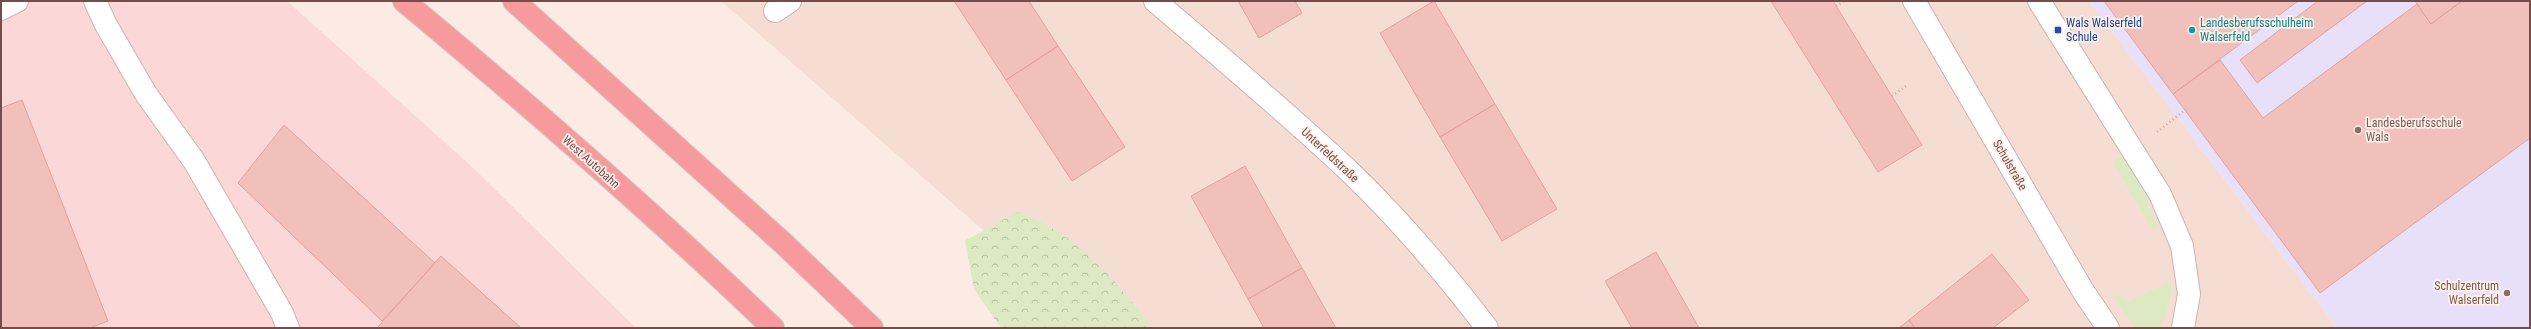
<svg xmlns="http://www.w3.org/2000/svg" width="2531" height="329" font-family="'Roboto Condensed',sans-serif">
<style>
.residential{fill:#f6ddd4}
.commercial{fill:#fcd7d7}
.education{fill:#e8e0f8}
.grass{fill:#dde9c2}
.forest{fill:url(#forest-crowns)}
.building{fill:#f1c0bb;stroke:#e4a19b}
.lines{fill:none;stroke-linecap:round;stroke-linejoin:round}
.minor-casing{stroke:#cfb2ad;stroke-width:24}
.highway-casing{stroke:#d5c9c8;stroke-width:24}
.path{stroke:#d6a39e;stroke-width:2.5;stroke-dasharray:1 3;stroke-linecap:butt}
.minor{stroke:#fff;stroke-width:22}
.highway{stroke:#f69a9d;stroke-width:22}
.transit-dot{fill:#1a4fb4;stroke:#fff0e9;stroke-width:1.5}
.culture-dot{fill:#0f9aa8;stroke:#fff0e9;stroke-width:1.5}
.education-dot{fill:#8d6e63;stroke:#fff0e9;stroke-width:1.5}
.labels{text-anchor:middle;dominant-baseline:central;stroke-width:3.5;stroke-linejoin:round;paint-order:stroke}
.transit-label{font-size:12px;fill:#164399;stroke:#fff0e9;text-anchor:start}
.culture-label{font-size:12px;fill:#0d838f;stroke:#fff0e9;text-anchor:start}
.education-label{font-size:12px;fill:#785e54;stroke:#fff0e9;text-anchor:start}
.street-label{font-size:12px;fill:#744c49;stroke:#fff0e9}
</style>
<defs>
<pattern id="forest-crowns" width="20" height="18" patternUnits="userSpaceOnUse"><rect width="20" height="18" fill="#dde9c2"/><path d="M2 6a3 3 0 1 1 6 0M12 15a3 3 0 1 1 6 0" fill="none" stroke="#b8bfa0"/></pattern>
</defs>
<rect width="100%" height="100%" fill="#fcebe3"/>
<!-- residential -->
<path class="residential" d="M721,1H2089L2337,328H1095Z"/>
<!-- commercial -->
<path class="commercial" d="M1,1H287L469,164L636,328H1Z"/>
<!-- education -->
<path class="education" d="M2089,1H2530V328H2337Z"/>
<!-- grass -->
<path class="grass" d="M2127,153L2144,189L2157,227L2153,228L2149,224L2115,166L2114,160Z
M2171,282C2171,299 2167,313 2159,328H2136L2112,296L2118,295L2128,301Z"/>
<!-- forest -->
<path class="forest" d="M1017,212C1074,230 1117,282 1153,328H1001L974,289L965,241Z"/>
<!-- building -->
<path class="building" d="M954,1H1029L1058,46L1006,80Z
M1238,1H1295L1302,13L1259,38Z
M1434,1L1495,104L1440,137L1380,33Z
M1771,1H1833L1922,145L1878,172Z
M2104,1H2298L2173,94Z
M2318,1H2367L2257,83L2240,60Z
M2415,1H2462L2431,24Z
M2462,1H2530V138L2320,293L2173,94L2220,60L2263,118L2417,4L2431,24Z
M1058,46L1125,147L1072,181L1006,80Z
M22,100L108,321L90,328H1V108Z
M1495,104L1557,209L1502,241L1440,137Z
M284,125L435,263L382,321L238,183Z
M1245,166L1302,268L1248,299L1191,196Z
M1656,252L1699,328H1632L1605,281Z
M1992,254L2029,300L1993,328H1915L1909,320Z
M441,256L521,328H377Z
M1302,268L1336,328H1264L1248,299Z
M1909,320L1915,328H1899Z"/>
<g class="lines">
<defs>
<path id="minor" d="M95,1L106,25L146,94L194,161L282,313L288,328
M1155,1C1220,56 1286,112 1349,171C1399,219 1445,273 1487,328
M1914,1L2083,291L2108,328
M2039,1L2160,194L2182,246L2189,294L2183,328
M1,9L17,1
M775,11L790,1"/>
<path id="highway" d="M404,1C530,106 655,214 773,328
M514,1L783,243L872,328"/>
</defs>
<!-- minor casing -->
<use href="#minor" class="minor-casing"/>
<!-- highway casing -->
<use href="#highway" class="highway-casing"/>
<!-- path -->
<path class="path" d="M1836,6L1844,1
M1892,96L1906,86
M2157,132L2185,110"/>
<!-- minor -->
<use href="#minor" class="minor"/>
<!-- highway -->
<use href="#highway" class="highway"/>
</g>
<!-- markers -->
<rect class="transit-dot" x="2054" y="26" width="8" height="8" rx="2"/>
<circle class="culture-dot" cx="2192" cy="30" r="4"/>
<g class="education-dot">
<circle cx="2358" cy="130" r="4"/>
<circle cx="2507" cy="293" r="4"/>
</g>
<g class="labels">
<!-- transit labels -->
<g class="transit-label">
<text x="2066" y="23">Wals Walserfeld<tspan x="2066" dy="14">Schule</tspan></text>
</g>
<!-- culture labels -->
<g class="culture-label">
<text x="2200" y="23">Landesberufsschulheim<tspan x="2200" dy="14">Walserfeld</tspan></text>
</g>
<!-- education labels -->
<g class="education-label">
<text x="2366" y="123">Landesberufsschule<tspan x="2366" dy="14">Wals</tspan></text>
<text x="2499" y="286" text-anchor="end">Schulzentrum<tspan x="2499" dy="14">Walserfeld</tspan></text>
</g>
<!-- street labels -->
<g class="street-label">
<text transform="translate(1330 155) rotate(43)">Unterfeldstraße</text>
<text transform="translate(591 162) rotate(42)">West Autobahn</text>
<text transform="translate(2010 165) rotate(60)">Schulstraße</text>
</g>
</g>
<!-- border -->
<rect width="2531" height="329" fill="none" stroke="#744c49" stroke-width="4"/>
</svg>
